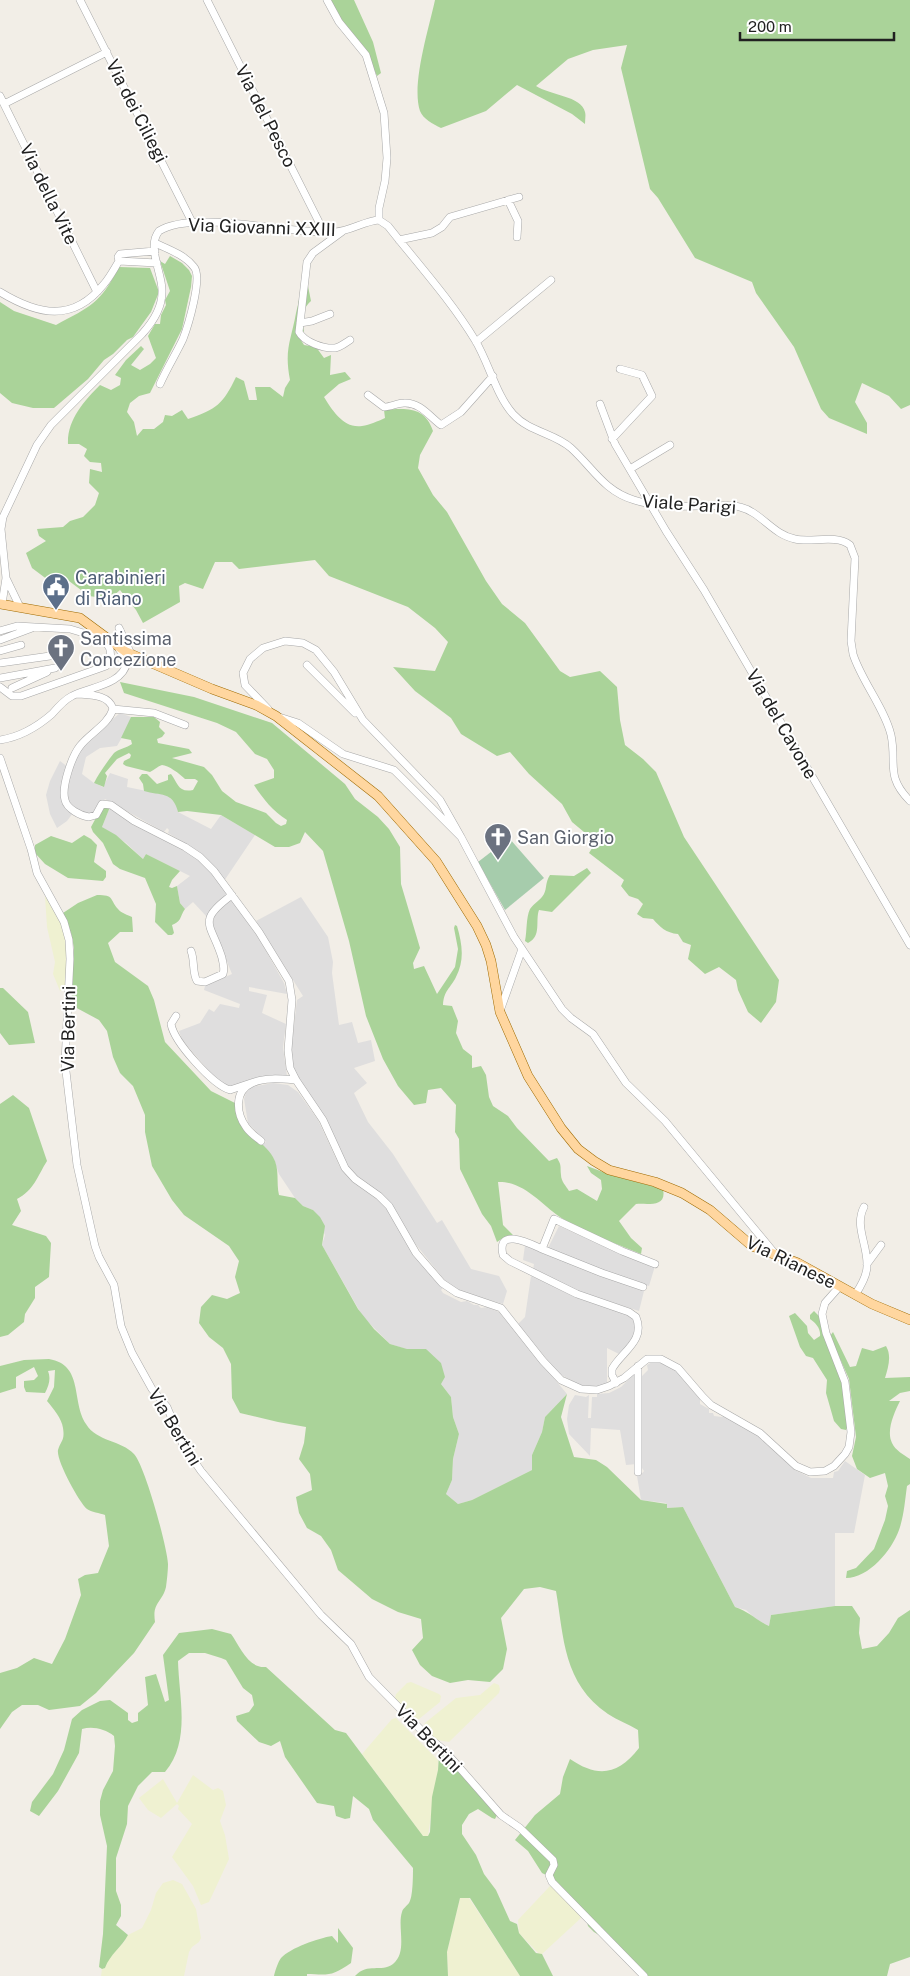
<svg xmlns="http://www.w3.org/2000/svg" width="910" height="1976" font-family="'Public Sans',sans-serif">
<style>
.residential{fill:#dfdede}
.farmland{fill:#eff1d1}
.forest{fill:#aad399}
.cemetery{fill:#a6ccac}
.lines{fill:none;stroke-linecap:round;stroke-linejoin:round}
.minor-casing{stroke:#a8a8a8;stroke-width:8}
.major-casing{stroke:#9e6a00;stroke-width:10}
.minor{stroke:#fff;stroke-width:7}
.major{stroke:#ffd69f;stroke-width:9}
.labels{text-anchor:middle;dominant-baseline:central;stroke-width:4;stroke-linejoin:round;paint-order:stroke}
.street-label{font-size:18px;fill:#212121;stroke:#fff}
.service-label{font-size:18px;fill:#4e5e75;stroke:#fff;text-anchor:start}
.worship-label{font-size:18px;fill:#5b616d;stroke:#fff;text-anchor:start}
</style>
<rect width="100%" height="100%" fill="#f2eee7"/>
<!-- residential -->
<path class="residential" d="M120,713L131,717L128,727L117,746L100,748L86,757L82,774L94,783L103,787L110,773L128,779L127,787L166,795L176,803L178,812L211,829L221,815L255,835L224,881L217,869L198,851L168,833L169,830L167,828L164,832L105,799L93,815L82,813L70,805L67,795V786L78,750L88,740Z
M60,761L68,767L61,787L73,813L67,821L57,828L50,814L46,795L50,781Z
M110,807L193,854L209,868L229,896L207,917L193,902L185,909L180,903L177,886L190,876L146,854L143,859L126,843L102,827Z
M301,897L328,937L333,962L332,973L339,1025L352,1022L358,1043L371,1040L375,1061L354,1068L367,1083L354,1093L368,1122L393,1154L437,1223L442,1220L471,1269L499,1276L507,1291L503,1304L460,1292L447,1283L413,1241L393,1206L358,1178L342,1159L328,1123L293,1070L291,1051L297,1000L303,996L256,921Z
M230,900H233L256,933L284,983L287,994L249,987V991L267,995L262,1013L286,1024L283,1047L287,1076L250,1079L234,1089L229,1088L210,1072L182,1040L179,1031L200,1023L209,1009L214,1012L220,1004L239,1008L240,1004L204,990L205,986L232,974L212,925L215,915Z
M273,1083L288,1085L298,1092L318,1120L340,1167L359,1186L386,1206L421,1264L443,1288L441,1290L443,1293L461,1302L467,1301L474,1305H478L481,1308L487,1307L499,1312L567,1394L545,1417L542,1432L532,1455V1470L472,1500L458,1504L446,1494L452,1480L453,1459L459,1434L453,1417L451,1397L441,1384L426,1349H406L390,1344L363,1317L322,1245L325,1235L313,1210L303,1206L295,1198L279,1174L273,1157L262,1145L266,1142L248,1123L244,1099L247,1090L251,1087Z
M559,1226L624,1255L655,1266L649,1286L610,1274L548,1248Z
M525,1245L644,1291L639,1311L582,1293L533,1269L534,1264L523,1260Z
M531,1276L610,1309L631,1315L636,1320L633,1340L621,1355L607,1348V1385L601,1387L581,1386L558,1373L518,1324L525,1317Z
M652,1362H662L674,1368L700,1399V1404L709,1409V1413H713L714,1416L722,1417L724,1415L745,1425L776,1451L795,1470L811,1478H833L834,1472L838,1471L845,1461L865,1475L854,1533H835V1606L771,1615L769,1626L757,1620L746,1610L735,1607L683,1507L667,1508L666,1503L641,1500L637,1476H640L644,1471L642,1468V1376L648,1370L647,1365Z
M635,1373L637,1464L626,1465L620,1430L591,1428L590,1456L569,1434L567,1419L569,1405L575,1395L586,1397L589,1395L588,1418H591L592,1397H597V1394L609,1393L621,1387Z"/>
<!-- farmland -->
<path class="farmland" d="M45,896L63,924L68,939L65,989L60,991L53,974L55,962L47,927Z
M411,1682L439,1694L441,1696L440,1702L419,1719H415L395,1698L396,1694L407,1683Z
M494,1683L499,1685L500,1689L499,1693L449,1742L437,1740L423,1727L425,1723L456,1698L480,1695Z
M396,1718L438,1760V1770L428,1836H423L362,1754L392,1719Z
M193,1775L213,1790L218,1788L223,1791L226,1805L220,1821L225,1835L229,1859L209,1902L201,1905L193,1886L172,1857L192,1824L178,1809L179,1806L177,1804L161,1818L148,1810L139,1798L163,1779L177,1803Z
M173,1880L182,1884L196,1909L201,1938L199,1942L192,1947L189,1952L184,1976H101L102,1969L105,1968L109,1958L124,1942L128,1935L142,1928L151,1910L156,1893L163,1883Z
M550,1886H552L580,1915L581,1918L542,1954H539L519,1933L518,1920Z
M460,1898H469L520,1976H448L447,1952Z"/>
<!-- forest -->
<path class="forest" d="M329,0H354L373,42L381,73L377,76L366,51L350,33Z
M435,0H910V405L901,409L889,396L862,383L855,402L867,423V434L829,418L821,409L794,347L756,293L752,282L695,258L658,198L650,189L621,68L627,45L593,50L568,59L536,86C549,95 582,96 585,112C586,115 585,120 585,124L572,114L517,85L486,111L441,128C433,124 423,119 420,111C411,85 429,28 435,0Z
M170,256L182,263L189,270L192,276L191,287L182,329L150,393L139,396L130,403L127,412L134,422L137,436L143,429H154L163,422L165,415L172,416L182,410L188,419C217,409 223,404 236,377L244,381L249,400H257L255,387H270L283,397L285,388L290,380C284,349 291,341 296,313C298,305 299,298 302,289L308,286L311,301C302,309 301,319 304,331L299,337L304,345L316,347L324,358L331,355L330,375L345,372L351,379L339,384L324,397C332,410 344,429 362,426C370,425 378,421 385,418L384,410C406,408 425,406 433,431L420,455L418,468L433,495L447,512L486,581L502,604L525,623L560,671L570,677L600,671L617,687L620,720L625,745L643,759L656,772L684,837L779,980L776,1002L761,1023L748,1012L738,990L736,980L719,967L705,974L688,959L691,945L683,942L678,934C666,933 660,927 653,919L643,918L637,914L643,904L638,899L629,896L621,886L624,880L589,853L596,842L572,822L562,804L529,774L510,752L497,756L461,734L451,718L415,691L393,667L435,671L448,642L435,628L408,607L329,576L315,560L239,569L232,562H215L203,589L185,583L179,586L180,602L143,623L136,610L120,590L110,599L89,596L61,575L48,580L32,568L26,553L46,541L39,536L37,529L63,527L70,521L83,517L95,505L99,493L89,483L90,469L102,472L101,463L90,462L84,456L87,449L79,444H68C67,420 84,401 100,385L111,390L120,385L121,378L115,375L126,360L141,346L144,349L131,365L140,370L150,364L156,358L148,336L155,324H160L161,315L166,305L165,300L170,291L160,261L165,264Z
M119,267L150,268L159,292L151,312L133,337L127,340L113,354L104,360L88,379L54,408H33L12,403L0,393V302L14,311L56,325C91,306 100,304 119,267Z
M120,682L194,697L272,723L345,784L355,799L378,817L389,829L400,847L401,884L420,948L413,963L414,969L424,966L437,994L455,967L458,949L454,928L455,925L457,926C462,943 465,960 456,977C450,989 444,990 443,1005L452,1006L458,1021L456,1033L463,1049L472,1056V1068L481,1066L486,1075L489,1097L493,1106L508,1116L517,1128L549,1161L557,1158C562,1166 560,1166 561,1175C561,1181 566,1186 569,1191L577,1189L597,1201L602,1189L601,1180L591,1173L587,1166L611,1175L663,1189C667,1208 648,1203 636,1204L619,1221L631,1238L642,1248L641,1254C615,1243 587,1234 563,1219C543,1207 525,1181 498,1182L503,1225L513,1235L506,1236L497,1242L491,1226L482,1214L460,1169L459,1139L455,1132L456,1105L441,1088L428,1090L426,1103L414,1105L398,1086L383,1059L366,1016L349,941L323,851L305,832L300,843L289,847H275L221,815L187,811L178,812C173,791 160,796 144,791L143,784L139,778L142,774H147L157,784L168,780V775L171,774C178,783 178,793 193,790L198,781L195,779H185C180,774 168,765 162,765C158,766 154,770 150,772L126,766L123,764L124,761L130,758L131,755L129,753L117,759L105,773L107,776L104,787L94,783C99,773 107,762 114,753C118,749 127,748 132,744L131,740L121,738L131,717H154L160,722L159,727L165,733L162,737L157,739L158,743L189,749L192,753L172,758L204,767L212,775L222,791L236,802L266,813L276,823L281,826L286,824L287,820C273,811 263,799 254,785L274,778V770L267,759L255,754L236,732L217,723L124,693Z
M103,805L110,807L102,827L116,835L143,859L146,854L180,871L172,880L169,887L172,888L177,886L180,903L185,909C179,918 182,921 172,925L174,933L172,935H168L155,922L156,904L145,878L120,869L113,864L103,843L93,832L91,827Z
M84,835L91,839L97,845L94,862L106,871V877L103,881L68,878L45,864L35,853V845L51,836L72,843Z
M587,868L591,873L552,912L539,910C535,921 542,936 528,943L525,941C527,931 526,917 530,909C534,903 541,900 544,894C547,888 545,883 550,875L574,876Z
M97,895C115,895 109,899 118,909C121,913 128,915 132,917L133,932H120L108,943L115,962L148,986L154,1000L165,1042L211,1091L235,1103C234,1129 261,1137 273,1157C280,1169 276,1182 279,1195L295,1198L303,1206L313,1210L320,1217L325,1226L322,1245L358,1309L374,1329L390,1344L407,1349H426L441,1363L445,1377L441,1384L451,1397L453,1417L459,1434L453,1459L452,1480L446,1494L458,1504L472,1500L532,1470V1455L542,1432L545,1417L567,1394L561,1417L574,1457L596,1460L607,1467L641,1500L667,1504V1508L683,1507L735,1607C748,1611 756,1620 769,1626L771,1615L835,1606H852L860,1618L859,1633L862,1649L877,1646L889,1633L898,1618L910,1610V1957L890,1964L887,1976H641L604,1938L594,1932L588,1926L585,1914L550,1877L542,1873L528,1851L515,1840L535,1815L560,1794L563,1777L570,1759C598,1778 618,1775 639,1748L638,1730C628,1724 617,1720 608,1714C563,1683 564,1638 556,1591L540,1587L524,1589L501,1618L507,1649L503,1669L490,1682L468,1680L450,1683L432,1676L420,1665L412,1650L423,1638L421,1619L398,1612L372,1599L338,1570L331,1550L321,1536L307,1528L299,1513L296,1497L312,1490L310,1474L299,1459L304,1443L306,1427L278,1422L240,1413L232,1398L231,1364L223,1348L209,1337L199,1323L201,1307L212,1295L227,1299L240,1293L235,1277L239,1261L229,1246L184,1215L172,1200L152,1166L145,1132V1115L133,1086L120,1073L113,1057L107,1031L99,1020L73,1006L69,1001L74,948L71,933L63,913L78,903Z
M0,988H3L28,1012L35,1043L9,1045L0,1033Z
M13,1095L29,1108L47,1161C37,1177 34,1190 17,1199L21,1211L12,1225L46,1236L51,1243L49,1277L35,1287V1298L25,1314L24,1322L8,1335L0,1337V1104Z
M814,1311L819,1316L842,1381L848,1426L846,1430L841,1429L834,1421L826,1393L827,1380L813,1358L806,1356L800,1347L789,1316L795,1313L807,1326L808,1333L814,1340L820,1336C821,1329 816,1323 810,1319V1315Z
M833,1332L850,1367L856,1366L862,1348L873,1351L886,1346C892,1356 888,1368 885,1378L910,1377V1391L900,1393L889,1401H900C894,1413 886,1431 892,1443C895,1450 904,1455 910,1459V1484L907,1486C905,1500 904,1516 899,1530C892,1550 869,1578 846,1578L847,1571L856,1568L874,1549L885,1520L888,1506L885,1496L888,1486L885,1473L870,1478L857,1469L852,1456L856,1437L849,1379L830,1336Z
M49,1359C84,1365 71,1401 86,1424C97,1442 121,1440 134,1454C145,1466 167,1546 168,1564C168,1570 167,1580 166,1587C162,1603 152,1602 155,1622L134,1653L96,1693L80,1706L49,1710L38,1705H22L12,1712L0,1729V1673L17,1668L34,1658L52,1664L65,1639L81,1595L78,1579L85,1575L98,1573L109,1546L105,1515C100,1513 91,1512 87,1509C79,1502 56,1460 58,1450C61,1440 65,1441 63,1428C62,1419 53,1408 47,1401L54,1387L55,1370L48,1371C51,1379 49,1385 45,1393L26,1392L24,1387V1381L34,1380L38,1376L34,1367L16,1377V1388L0,1393V1366L24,1360Z
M212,1629L231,1634C240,1646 248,1669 266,1667L335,1730L346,1733L423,1836H428L430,1832L432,1797L438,1770L439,1754L443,1752L497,1815L495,1819L492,1818L478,1809L469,1814L462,1825V1834L476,1855L484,1874L496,1890L510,1921L517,1924L519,1933L536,1953L542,1954L553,1976H520L470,1898H460L447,1952L448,1976H355C368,1962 381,1973 393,1964C408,1952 397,1927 402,1912C403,1908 407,1906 409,1903C413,1897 413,1876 413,1868L373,1820L369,1809L353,1796L350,1818L345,1819L336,1816L334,1806L317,1803L285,1757L280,1741L271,1746L259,1742L237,1721L236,1716L249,1712L254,1705L252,1695L243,1688L226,1660L221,1658L205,1653H189L178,1661C179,1698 191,1741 165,1772H152L138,1786L128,1806L127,1824L116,1858V1891L121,1905V1916L116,1925L128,1935C122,1947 110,1954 105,1968L102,1969L99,1967L103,1934L107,1846L100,1815V1801L103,1790L113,1771L115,1746L114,1736C105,1729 93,1726 82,1729L79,1753L58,1791L39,1816L30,1811L32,1802L53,1774L64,1750L72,1719L82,1710L100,1701L110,1700L128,1713V1720L132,1723L138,1721V1713L148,1705L145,1677L156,1674L165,1702L169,1700L163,1655L179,1633Z
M338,1928L353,1948L351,1963C332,1976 330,1975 307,1974V1976H274C275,1971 278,1962 281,1958C290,1948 319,1938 332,1936L338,1943Z"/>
<!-- cemetery -->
<path class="cemetery" d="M509,838L544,878L505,910L478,862Z"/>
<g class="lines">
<defs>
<path id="minor" d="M80,0L192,222
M207,0L324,232
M327,0L339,22L366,55L384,113L387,158L385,181L379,208V220
M0,96L97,292
M4,104L107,52
M508,200L518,221L517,237
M379,220L388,226C417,263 450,299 475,340C489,363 496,395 513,414C529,432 554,433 571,448C593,468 604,491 634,500C658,508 686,506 710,506C720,506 730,504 740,507C761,512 773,535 795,539C812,543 835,534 850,545L855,558L851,641L853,654C861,680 885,709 891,735C897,763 885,776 910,801
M343,231L313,253L307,262L299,332C304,342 324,349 335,348C341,347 345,343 350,340
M399,240L432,233L442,227L450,217L519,197
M155,243C168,249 185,255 194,267C203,277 188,326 183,339C176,354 167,368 160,384
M119,261L157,263
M0,292C38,315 73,323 104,284C110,277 114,269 119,261L118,257L120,254L155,251
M300,323L312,321L330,314
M476,342L551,280
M368,395L384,407C391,407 397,403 404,403C420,402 430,417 441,425L461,412L493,376
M600,404L615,444L666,531L704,590L910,945
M612,439L652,396L642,375L620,369
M630,469L670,445
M6,578L20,607
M2,604L6,578L1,529L3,517L37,445L51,425L142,334C153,322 162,308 162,292C163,274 146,247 159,231C195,209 290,235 335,232C351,231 364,221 379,220
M119,628L131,654
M0,631L17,626L70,629L100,638L106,642L110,649L111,660L106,666L21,696H12L0,687
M0,640L32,628
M0,651L21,645
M0,663L57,655
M307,665L355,713
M0,678L55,668
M12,688L47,672
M77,694C89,695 109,694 113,709C108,725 90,733 80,746C72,756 61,787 65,800C67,809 81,816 89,817L96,815L102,804L111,805L134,821L185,847L200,857L214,871L259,932L289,981L292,1000L288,1050L290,1068L296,1080L323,1120L345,1168L355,1179L379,1196L389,1206L416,1253L442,1283L457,1293L501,1308L543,1361L561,1380L581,1389L597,1390L609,1386L624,1378L647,1359H661L678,1368L703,1397L711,1405L760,1433L796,1466L810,1472L825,1471L834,1466L845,1454L849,1447L851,1432L845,1382L826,1333L822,1314L825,1303L840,1286
M113,709L154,713L185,725
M268,709L245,685L243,673L250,659L263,648L285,641L303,643L316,650L334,672L363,720L440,800L461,837
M276,716L298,723L343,754L394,770L461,837L514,937L562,1009L571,1018L593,1034L626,1083L665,1121L776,1255
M0,740C20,737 37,727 52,714C58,707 64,700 72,696C89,687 123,685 127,662L126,658L119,649
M0,758L31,849L37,873L64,922L69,940L70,959L65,1063L77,1165L95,1246L99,1257L114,1285L121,1326L132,1353L152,1389L167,1407L183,1445L201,1471L321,1615L351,1644L369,1677L428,1737L444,1750L501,1815L520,1828L553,1860L554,1865L549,1875L552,1882L644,1976
M191,951C195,961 192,973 197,981L205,982L223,974C225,968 223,964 222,958C212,924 195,922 232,895
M500,1011L522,949
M176,1016L171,1024C174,1042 213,1085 230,1090L254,1082
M261,1141C256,1137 250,1133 246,1127C236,1113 234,1091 252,1083C265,1077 283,1079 296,1080
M542,1249L602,1273L643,1287
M867,1264L881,1245
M855,1295C861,1286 867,1276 867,1266C868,1245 854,1226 864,1207
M638,1366V1472
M616,1383L612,1375V1369C621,1352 646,1341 636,1317L629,1312L577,1294L510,1261L503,1255C496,1226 531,1244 542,1249L554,1219L622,1251L655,1264"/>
<path id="major" d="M0,604L80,618L126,652L212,689L256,705L276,716L378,796L436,861L477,926L486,945L491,961L500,1012L528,1076L561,1128L578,1149L594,1161L609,1170L655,1182L682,1193L710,1210L752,1246L798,1263L872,1304L910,1320"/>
</defs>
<!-- minor casing -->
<use href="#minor" class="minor-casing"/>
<!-- major casing -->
<use href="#major" class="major-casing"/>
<!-- minor -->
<use href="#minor" class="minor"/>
<!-- major -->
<use href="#major" class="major"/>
</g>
<!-- icons -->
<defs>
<symbol id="civic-pin" viewBox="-11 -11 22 30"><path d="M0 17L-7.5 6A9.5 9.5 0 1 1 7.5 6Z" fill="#5c6f8a" stroke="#fff"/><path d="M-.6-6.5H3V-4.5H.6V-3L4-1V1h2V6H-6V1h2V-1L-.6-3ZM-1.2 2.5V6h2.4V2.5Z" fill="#fff"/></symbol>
<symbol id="church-pin" viewBox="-11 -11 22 30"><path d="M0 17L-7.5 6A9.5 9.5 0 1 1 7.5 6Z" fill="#6b7280" stroke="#fff"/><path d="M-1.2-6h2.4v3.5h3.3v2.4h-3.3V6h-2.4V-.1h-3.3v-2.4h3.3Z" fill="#fff"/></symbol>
</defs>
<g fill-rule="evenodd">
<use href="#civic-pin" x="40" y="571" width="32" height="43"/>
<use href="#church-pin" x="45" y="632" width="32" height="43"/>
<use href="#church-pin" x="482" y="821" width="32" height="43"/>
</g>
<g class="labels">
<!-- street labels -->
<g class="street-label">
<text transform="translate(137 111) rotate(63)">Via dei Ciliegi</text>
<text transform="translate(266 116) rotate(63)">Via del Pesco</text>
<text transform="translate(49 194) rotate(64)">Via della Vite</text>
<text transform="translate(262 227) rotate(2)">Via Giovanni XXIII</text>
<text transform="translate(689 504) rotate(4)">Viale Parigi</text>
<text transform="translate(782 724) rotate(60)">Via del Cavone</text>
<text transform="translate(68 1029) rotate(-89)">Via Bertini</text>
<text transform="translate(791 1262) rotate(26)">Via Rianese</text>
<text transform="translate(175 1427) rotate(59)">Via Bertini</text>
<text transform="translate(429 1738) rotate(46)">Via Bertini</text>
</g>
<!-- service labels -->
<g class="service-label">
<text x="75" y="577">Carabinieri<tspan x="75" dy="21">di Riano</tspan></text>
</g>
<!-- worship labels -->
<g class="worship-label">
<text x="80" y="638">Santissima<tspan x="80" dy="21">Concezione</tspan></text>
<text x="517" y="837">San Giorgio</text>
</g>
</g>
<!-- scale -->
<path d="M740 32v8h154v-8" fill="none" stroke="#212121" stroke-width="2.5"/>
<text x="748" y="32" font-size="15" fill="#212121" stroke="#ffffff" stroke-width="4" paint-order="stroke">200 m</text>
</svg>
